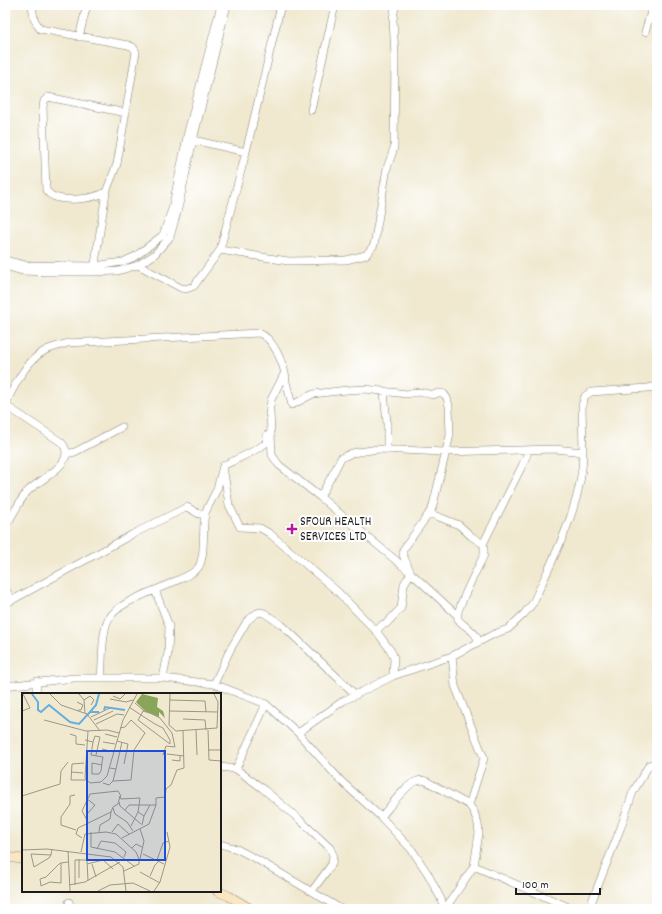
<svg xmlns="http://www.w3.org/2000/svg" width="662" height="914" font-family="Dekko,sans-serif">
<style>
.lines{fill:none;stroke-linecap:round;stroke-linejoin:round}
.street-casing{stroke:#868276;stroke-width:8}
.secondary-casing{stroke:#868276;stroke-width:10}
.street{stroke:#fff;stroke-width:7}
.secondary{stroke:#fbe6c4;stroke-width:9}
.poi-dot{fill:#b5179e;stroke:#fff;stroke-width:1.5}
.labels{text-anchor:middle;dominant-baseline:central;stroke-width:4;stroke-linejoin:round;paint-order:stroke}
.poi-label{font-size:13px;fill:#1c1c1c;stroke:#fff;text-anchor:start}
.inset-river{fill:none;stroke:#66aedd;stroke-width:2}
.inset-road{fill:none;stroke:#9b9788;stroke-width:1}
.view{fill:#1d4ed8;fill-opacity:0.15;stroke:#1d4ed8;stroke-width:2}
.inset-edge{fill:none;stroke:#1c1c1c;stroke-width:2}
</style>
<rect width="100%" height="100%" fill="#fff"/>
<filter id="ink" filterUnits="userSpaceOnUse"><feTurbulence type="fractalNoise" baseFrequency=".025" numOctaves="2"/><feDisplacementMap in="SourceGraphic" scale="8" xChannelSelector="R" yChannelSelector="G"/><feConvolveMatrix kernelMatrix="1 2 1 2 8 2 1 2 1" color-interpolation-filters="sRGB"/></filter>
<filter id="wash" filterUnits="userSpaceOnUse"><feTurbulence type="fractalNoise" baseFrequency=".012" numOctaves="4" result="noise"/><feDisplacementMap in="SourceGraphic" scale="16" xChannelSelector="R" yChannelSelector="G"/><feGaussianBlur stdDeviation="0.9" result="paint"/><feColorMatrix in="noise" values="0 0 0 0 0 0 0 0 0 0 0 0 0 0 0 0 0 1.4 0 .05"/><feComposite in="paint" operator="in"/></filter>
<g filter="url(#wash)">
<rect width="100%" height="100%" fill="#f0e9d0"/>
</g>
<g filter="url(#ink)">
<g class="lines">
<defs>
<path id="street" d="M32,5L34,19L40,29L128,45L133,47L136,52L117,164L106,192C93,199 55,205 46,190L43,107L44,101L48,97L126,113
M645,32L653,5
M79,37L87,5
M311,110L335,5
M246,152L281,5
M220,250L288,261L346,260L366,255L374,245L387,168L394,148L395,56L393,20L395,5
M5,258L8,261L25,265L94,266L123,262L136,256L163,235L172,209L188,132L221,5
M138,265L181,288L186,289L194,286L220,250L246,152L193,140
M5,266L22,271L47,272H94L118,271L138,265L154,255L170,237L178,209L193,140L227,5
M94,270L106,192
M284,374L292,405L313,394L347,390L365,389L407,394C416,391 424,392 433,395L438,393H442L444,394L447,398L449,406L450,435L432,509L403,550V555L411,573L404,584L401,608L386,624H383L379,628L377,632
M384,392L387,423V450
M5,405C15,385 25,361 46,350C53,347 61,345 68,343L259,333C274,338 283,364 286,377
M5,405L61,442C81,463 37,480 27,492C20,500 15,511 9,521
M270,411L272,455L279,465L320,497L411,573L457,615
M269,414L271,400L284,374
M583,452L582,405L585,396L591,392L648,388L657,386
M66,454L75,452L122,427
M223,466L229,505L240,527L260,528L269,533L338,592L377,632L391,651L394,658L393,676
M205,513L217,489L223,466C236,459 255,452 266,443L267,435
M429,513L459,525L471,536L483,544L484,548V555C480,564 454,612 458,619C464,628 474,628 479,642
M483,544L522,466L529,450
M5,589L13,600
M155,590L169,626L168,653L163,678
M5,604L133,534L187,507L199,514L205,513C202,528 206,557 198,568C192,575 180,579 171,583C154,592 118,601 108,620C101,635 103,660 101,677
M452,656L455,686L484,758L469,805
M214,684L230,650L247,621L257,613L260,612L264,613L282,625L356,695
M5,686L74,678H163L214,684L266,704L298,733L341,781L381,817L412,850L428,874L441,899L444,909
M36,694L37,681
M298,733L343,701L393,676L452,656L494,634L508,629L524,614L533,603C554,556 583,504 583,452L555,449L445,452L378,449L352,453L341,458L335,470L320,497
M220,767L236,769L262,788L300,820L330,848L333,855L332,864L312,891
M236,769L266,704
M381,817C389,808 406,784 417,781C420,780 423,780 426,781L469,805L474,812L478,824L479,833L474,866L445,909
M220,844L237,849L258,860L341,909
M474,866L573,909
M69,902L71,909
M591,909L592,901L621,827L633,792L649,765L657,762"/>
<path id="secondary" d="M5,857L23,859
M217,891L229,896L251,909"/>
</defs>
<!-- street casing -->
<use href="#street" class="street-casing"/>
<!-- secondary casing -->
<use href="#secondary" class="secondary-casing"/>
<!-- street -->
<use href="#street" class="street"/>
<!-- secondary -->
<use href="#secondary" class="secondary"/>
</g>
</g>
<!-- markers -->
<path class="poi-dot" d="M290 523h4v4h4v4h-4v4h-4v-4h-4v-4h4z"/>
<g class="labels">
<!-- poi labels -->
<g class="poi-label">
<text x="300" y="522">SFOUR HEALTH<tspan x="300" dy="15">SERVICES LTD</tspan></text>
</g>
</g>
<!-- overview -->
<g transform="translate(22 693)">
<rect width="199" height="199" fill="#f0e9d0"/>
<path d="M120,1L136,5L135,14L141,18L143,25L137,19V24L124,19L114,9Z" fill="#88a558"/>
<path class="inset-river" d="M10,1L16,9V17L19,19L27,12L48,29L57,31L68,19M82,17L83,14L103,17M77,19H68L74,12L77,1"/>
<path class="inset-road" d="M28,1L39,12L65,21L78,38M57,1L62,7L63,20M148,1L147,32L154,38L195,35L196,9L192,1M91,3L98,6L103,1M88,6L104,9L111,7M62,7L68,3L72,7L69,12M148,7L183,8L184,19M55,9L61,12L59,17H56M113,10L123,19M107,14L119,22L133,31L141,35L148,47V51L116,27L119,22L121,18L128,20L138,25L150,40L153,54L144,53L141,62M0,18L8,15L1,1M147,18L196,19M69,24L88,15M161,26L183,27L184,37M22,27L64,38L85,37L97,40M72,27L91,18M74,31L95,21L102,22M174,37L175,62M186,37L187,67L199,68M66,38L63,85L68,90L79,89L85,83L101,27L115,1M48,41L54,43V51L63,52M83,41L95,44M63,47L71,49L69,62L81,64L80,69L79,78L77,81H70V70L80,72M95,48L106,51L102,71M71,49L73,43L78,44L74,62M81,49L93,51M80,56L92,59M186,57H199M145,61L162,63M150,67L158,68V62M62,70L50,71L49,87H64M94,76L100,49M49,79L61,80M91,88L109,87L112,57L123,40L109,27L103,34L98,35M81,90L87,92L91,88L94,76L88,75M53,102L48,103V111L39,124V132L54,137M0,103L38,91L39,78L46,69M65,106L73,112L66,120M97,109L98,113L119,131M134,112V105L143,104L144,96L149,92L155,77L162,75L161,38M91,115L93,121L105,129L111,138M89,119L91,114L96,111L98,103L99,106L118,105L116,119L109,133M116,119L122,123L120,132M122,123L128,112M66,129L60,118L68,101L96,98L99,103M69,139V154L93,159L112,173M90,139L96,131L107,141M60,145L54,141L56,135L89,119L88,126L78,132L77,139M100,145L127,131L134,112H107L103,117M110,155L114,151L120,154M75,156L79,148L93,150L104,159L102,164M0,157L25,156L89,164L101,174L104,198M46,158L48,198M59,159L63,141L84,139L94,141L114,159L117,166V171L102,178M121,161L142,171M29,162L9,161L12,174L27,165L29,162L30,156M118,166L122,148L118,136M135,167L141,150L147,148M39,170V190L28,189L19,193L18,186L24,184L37,171L39,170L46,169M65,171L81,167L91,176M70,171L74,184M118,179L138,190M128,183L133,172L137,168M57,185V166M47,192L63,189L98,169M53,192V167H65L66,188M76,198L88,192L111,190L128,198M132,198L138,189L148,154L145,139"/>
<path class="view" d="M65,58H143V167H65Z"/>
<rect width="199" height="199" class="inset-edge"/>
</g>
<!-- margin -->
<rect width="662" height="914" fill="none" stroke="#fff" stroke-width="20"/>
<!-- scale -->
<path d="M516 888v6h84v-6" fill="none" stroke="#1c1c1c" stroke-width="2"/>
<text x="522" y="888" font-size="12" fill="#1c1c1c" stroke="#ffffff" stroke-width="3" paint-order="stroke">100 m</text>
</svg>
